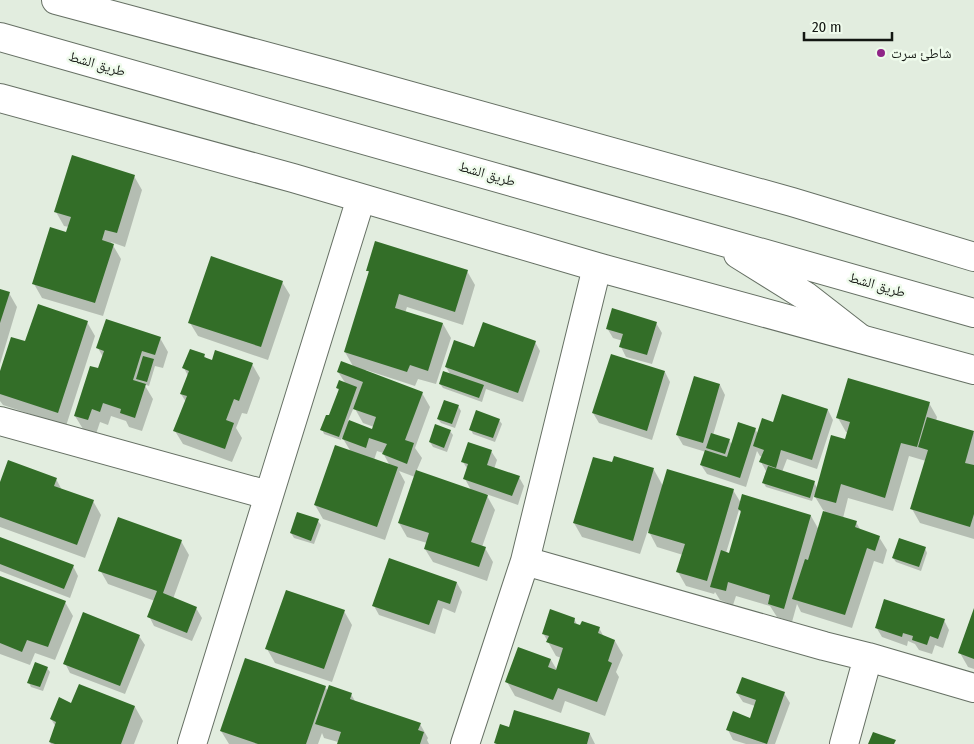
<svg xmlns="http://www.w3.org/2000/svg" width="974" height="744" font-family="'Fira Sans Condensed','Noto Naskh Arabic',sans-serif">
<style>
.shadow{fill:#0003;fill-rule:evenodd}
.building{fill:#336e28}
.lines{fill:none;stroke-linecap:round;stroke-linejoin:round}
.minor-casing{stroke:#667064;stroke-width:30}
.major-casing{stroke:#667064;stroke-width:30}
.minor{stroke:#fff;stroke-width:28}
.major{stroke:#fff;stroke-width:28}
.poi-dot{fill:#8f2487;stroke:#effbec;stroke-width:2}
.labels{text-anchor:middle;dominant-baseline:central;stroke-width:5;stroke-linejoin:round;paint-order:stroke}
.poi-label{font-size:14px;fill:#131712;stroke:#effbec;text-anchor:start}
.street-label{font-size:14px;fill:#131712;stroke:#effbec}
</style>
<rect width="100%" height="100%" fill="#e2eddf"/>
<!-- shadow -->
<path class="shadow" d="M134,176L142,190L125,247L111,242L121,259L103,316L42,298L34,284L67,234L69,227L64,226L56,212Z
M367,270L467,271L475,285L463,325L407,307L405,313L443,324L451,338L436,384L418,379L415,386L366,370L365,372L422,393L430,407L415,448L422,458L416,472L471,490L465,479L468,470L463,462L491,451L497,460L494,469L519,477L524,486L518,505L486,494L495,510L482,547L485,548L493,562L487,581L433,562L425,549L427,543L407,537L399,523L415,477L399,471L405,482L385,540L323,519L315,505L351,452L342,437L341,440L324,434L322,429L330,417L340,392L337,388L346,384L338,372L354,368L345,352L370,274ZM354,407L363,423L374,427L372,430L348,421ZM377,451L383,453L390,466L374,460Z
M282,282L290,295L268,360L198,336L190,323Z
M0,290L9,293L17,307L0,364Z
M87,322L95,336L66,426L3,405L0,401V375L26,343Z
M656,323L662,333L652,364L626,357L621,347L623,341L613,338L607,328Z
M160,338L168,352L163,368L155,366L149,386L144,384L153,399L142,431L129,427L126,421L111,416L108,425L100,422L96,434L83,429L75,416L99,370L103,357L98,348Z
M535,342L540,351L523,402L486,389L482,402L443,388L440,384L450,374L446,367L475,348Z
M204,355L207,360L212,362L252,364L260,378L247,414L242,413L236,428L242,438L232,462L183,444L175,431L186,402L181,394L188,376L184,368Z
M665,372L670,382L652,440L599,423L593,413Z
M694,378L720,385L725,395L713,435L729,440L732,445L755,429L758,434L773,423L828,410L833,420L817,469L787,459L782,472L814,482L817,488L846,440L848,433L846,432L838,418L929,403L937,417L936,421L974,433V539L920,523L912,509L926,461L909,456L893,511L848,498L843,518L856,522L861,531L879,537L887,550L883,564L874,561L852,628L801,612L797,604L792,622L777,617L770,606L736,596L733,605L720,600L715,592L714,594L686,586L678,572L683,555L657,547L648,530L640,554L582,537L574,523L613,464L615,458L654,470L663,486L733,490L741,503L811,516L819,530L825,511L823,510L814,495L812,501L766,487L763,482L766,471L761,462L763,457L760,456L757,451L746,487L707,474L701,465L706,452L683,445L677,435ZM739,510L742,514L730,554L726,553Z
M458,406L461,411L455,428L441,423L438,419Z
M499,420L502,424L495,442L473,434L471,430Z
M450,431L453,435L447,452L433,447L430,442Z
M56,479L62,490L93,501L101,515L85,558L0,527V486Z
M318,521L321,525L314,544L294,538L291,533Z
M0,538L73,566L78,576L70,598L0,571Z
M181,541L189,555L173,599L196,608L202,618L192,641L154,626L149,616L155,601L108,584L100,570Z
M925,548L927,553L921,571L896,562L893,558Z
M0,577L65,602L73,616L55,660L35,653L30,665L0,654Z
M457,583L462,592L455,613L443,608L435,634L379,615L374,606Z
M344,611L352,625L332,682L275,663L267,649Z
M974,611V669L968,667L960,653Z
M574,619L578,626L599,628L604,637L615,641L623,655L616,672L619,677L605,716L565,701L561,713L515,696L507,682L551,660L557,670L561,658L556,656L543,633Z
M944,620L949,630L943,648L935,645L932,654L919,650L915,644L908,641L907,646L882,637L876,627Z
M139,636L145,645L125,694L70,673L65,663Z
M47,668L50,672L43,691L31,687L29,683Z
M325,687L328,691L351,694L356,703L420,724L428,738L427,740L429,744H338V742L324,738L322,733L318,744H229L221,731Z
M737,693H784L790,703L775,744H746L733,740L728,730L751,719L755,706L743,702Z
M72,704L135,707L143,721L134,744H51L50,742L56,727L51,719Z
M510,729L590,734L595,744H496L495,743Z"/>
<!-- building -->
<path class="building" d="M72,155L135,175L117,233L105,230L102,240L114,244L95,303L32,284L50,227L66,232L71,217L54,212Z
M375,241L468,270L455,312L399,294L395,308L443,323L428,371L410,365L407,372L344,352L369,271H366Z
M211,256L283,281L261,347L188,323Z
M0,289L10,292L0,323Z
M38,304L88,321L58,413L0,394V371L11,337L25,341Z
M612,308L657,322L647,355L619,347L623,334L606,329Z
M106,319L161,337L155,355L142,351L133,380L146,384L135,418L120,413L121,409L103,403L100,412L92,409L88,420L74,416L90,366L98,368L104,351L96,348Z
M483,322L536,341L518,393L445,367L454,340L474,347Z
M190,349L205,354L204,357L212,360L215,350L253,363L239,401L234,399L226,420L234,423L225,449L173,431L187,396L180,394L189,371L182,368Z
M611,354L665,371L647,431L592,413Z
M143,356L154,359L147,382L136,379Z
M341,361L423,392L405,440L414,443L407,464L382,454L387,444L369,438L366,448L342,439L349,420L372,429L376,417L353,409L363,382L337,372Z
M443,371L484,385L479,398L439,384Z
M694,376L720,384L703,443L676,435Z
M848,378L930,402L917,447L901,443L885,498L841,484L836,503L814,497L831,435L845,439L850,422L836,418Z
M339,380L357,387L339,437L320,430L326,415H329L339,389L336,388Z
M782,394L828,409L812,460L781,450L776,468L759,462L764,450L753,446L762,418L773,422Z
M444,400L459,405L452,424L437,419Z
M476,410L500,419L493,438L469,430Z
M927,417L974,431L965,463L974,465V514L970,527L910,509L928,450L918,447Z
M738,422L756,428L740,478L700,465L705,450L727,457Z
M435,424L451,430L444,448L429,442Z
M711,433L730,439L725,454L706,448Z
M468,442L492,450L487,465L520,476L512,496L463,479L468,464L461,462Z
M335,445L398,467L377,527L314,505Z
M614,456L654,468L633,541L573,523L593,457L612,462Z
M8,460L57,478L54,486L94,500L77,545L0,517V482Z
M768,466L815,481L810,498L762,483Z
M667,469L734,489L707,581L676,572L685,544L648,533Z
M416,470L488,495L471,542L486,547L479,567L424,549L429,533L398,523Z
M742,494L811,515L784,609L768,604L770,595L728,582L726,591L710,587L721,550L729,553L741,511L738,509Z
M823,511L857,521L855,527L880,536L875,551L867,548L845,615L792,599L805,559L808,560Z
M297,512L319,519L311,541L290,533Z
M118,517L182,540L163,593L197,607L187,633L147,617L157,591L98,571Z
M0,537L74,565L64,589L0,564Z
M899,538L926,547L919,567L892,558Z
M389,558L457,582L450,604L438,600L429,625L372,606Z
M0,576L66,601L48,647L27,640L22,652L0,643Z
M286,590L345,610L324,669L265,649Z
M884,599L945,619L938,639L930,636L927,645L912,640L913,636L903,633L902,637L875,628Z
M974,608V659L958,653Z
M550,609L575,618L574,623L580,625L582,621L600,627L598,633L615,640L608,661L612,663L597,702L558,688L553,700L505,682L518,647L551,659L548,667L556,670L563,648L546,642L549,636L542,634Z
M83,612L140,635L120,686L63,664Z
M245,658L326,686L306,744H258L220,731Z
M35,662L48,667L40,687L27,683Z
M742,677L785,692L767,744L726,730L733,711L750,718L756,700L736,693Z
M79,684L135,706L121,744H55L49,742L56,722L50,719L59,697L71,703Z
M329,685L352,693L350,699L421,723L418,730L424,732L420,744H337L341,732L315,724Z
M514,710L590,733L587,744H497L494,743L500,724L509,727Z
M873,732L896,740L894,744H868Z"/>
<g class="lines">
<defs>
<path id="minor" d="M0,98L293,178L597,267L974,370
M0,421L268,495
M525,561L824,646L868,657L974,688
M192,744L361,198
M465,744L525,561L597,267
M844,744L868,657"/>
<path id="major" d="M56,0L332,74L792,202L974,257
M0,37L974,313
M738,254L807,297L861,339"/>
</defs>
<!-- minor casing -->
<use href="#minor" class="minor-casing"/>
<!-- major casing -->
<use href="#major" class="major-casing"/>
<!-- minor -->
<use href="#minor" class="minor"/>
<!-- major -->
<use href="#major" class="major"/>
</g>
<!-- markers -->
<circle class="poi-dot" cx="881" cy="53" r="5"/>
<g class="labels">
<!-- poi labels -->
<g class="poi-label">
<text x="891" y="53">شاطئ سرت</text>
</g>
<!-- street labels -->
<g class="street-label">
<text transform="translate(97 64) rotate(16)">طريق الشط</text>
<text transform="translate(487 174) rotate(16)">طريق الشط</text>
<text transform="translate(877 285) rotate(16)">طريق الشط</text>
</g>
</g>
<!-- scale -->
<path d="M804 32v8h88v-8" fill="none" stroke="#131712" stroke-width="2.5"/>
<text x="812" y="32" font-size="15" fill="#131712" stroke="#effbec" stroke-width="4" paint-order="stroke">20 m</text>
</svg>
